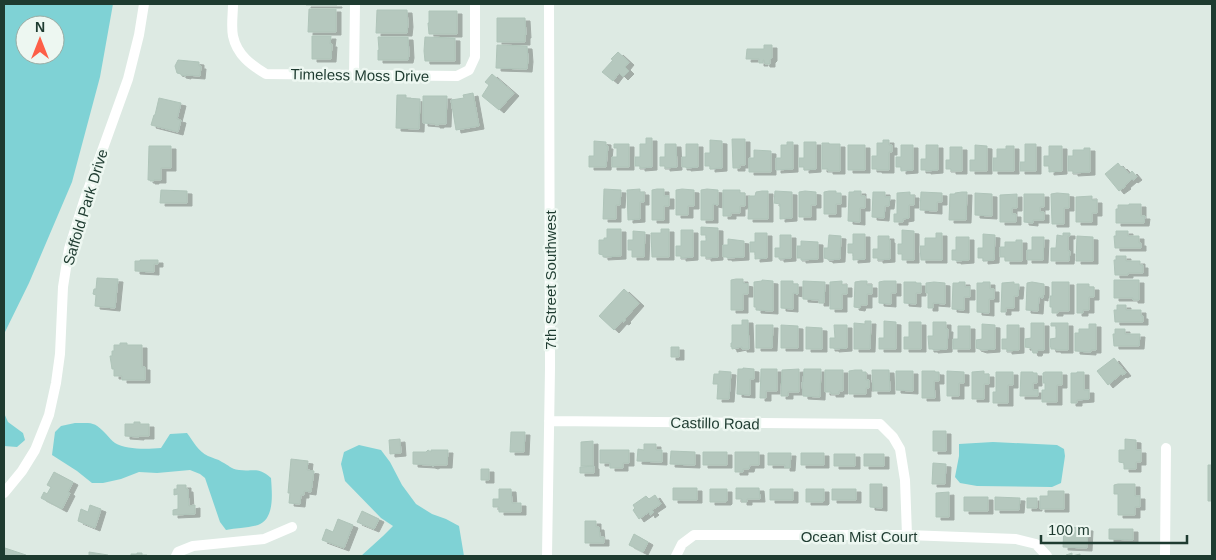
<svg xmlns="http://www.w3.org/2000/svg" width="1216" height="560" font-family="Helvetica,sans-serif">
<style>
.water{fill:#7fd2d5;fill-rule:evenodd}
.building{fill:#b5c8be;stroke:#afc4b9;filter:url(#shadow)}
.lines{fill:none;stroke-linecap:round;stroke-linejoin:round}
.minor{stroke:#fff;stroke-width:10}
.labels{text-anchor:middle;dominant-baseline:central;stroke-width:5;stroke-linejoin:round;paint-order:stroke}
.street-label{font-size:15px;fill:#1e3b30;stroke:#edf7f1}
</style>
<defs>
<filter id="shadow"><feDropShadow dx="5" dy="3" stdDeviation="0" flood-color="#0004"/></filter>
</defs>
<rect width="100%" height="100%" fill="#ddeae3"/>
<!-- water -->
<path class="water" d="M4,4H113L100,77L72,182L29,283L4,334ZM25,25H55V55H25Z
M4,413L8,422L23,433L25,440L17,447L4,446Z
M75,423C92,423 94,421 106,434C109,437 112,441 115,443C126,450 148,449 161,448L170,434L187,433C193,441 198,451 208,456C212,458 218,459 222,462C229,465 230,469 239,470C254,472 258,466 271,478C272,493 275,519 258,525C248,528 236,528 226,530L220,522L205,478L200,474L190,470L157,473L139,472L121,479L103,483H92L77,471L52,455L55,432L61,426Z
M993,442L1057,445L1064,449L1065,456L1061,483L1052,487L977,486L960,483L955,477L959,456V444Z
M359,445L381,450L390,462L402,485L416,504L432,514L446,519L459,526L464,556H361L383,536L393,526L381,518L345,481L341,464L344,452Z"/>
<!-- building -->
<path class="building" d="M306,4H337V5H306Z
M309,9H336V32H308Z
M377,10H407L408,24L407,33H376Z
M429,11H457V34H429L428,23H429Z
M497,18H525L526,35H525V42H497Z
M312,36H331L330,44H332L331,59H312Z
M378,37H408L409,55L408,60H378V50H379Z
M425,37L455,38V61H425L424,51Z
M497,45L527,46L528,59L527,69L496,68Z
M764,45H772V58L770,60V64H765L764,60H763V63H759V59H746L747,49H764Z
M618,52L629,62L625,67L629,71L623,77L619,73L613,81L602,72L613,60L611,59Z
M178,60L199,62V66H201L200,76L186,75V76L181,75V74L177,73L175,66Z
M492,74L514,93L499,110L482,96L489,85L485,82Z
M473,93L479,126L456,130L451,100L464,98L463,95Z
M397,95H406V98L420,99L419,129L396,128Z
M423,96H447L446,124H439V125H435V124L423,123Z
M159,98L181,103L177,119L181,120L178,132L151,125L154,115H155Z
M646,138H652V167L640,168V166H635V157H640V144H646Z
M732,139H745V165H740V168H733Z
M710,140L722,141V168L710,169V166H705V153H710Z
M883,140H889V145H892V152H889V170H877V169H872V156H877V143H883Z
M594,141L606,142V146H608L606,167H589V156H594Z
M787,142H793V169L776,170V158H781V145H787Z
M804,142H816V169L804,170V167H799V158H804Z
M822,143H829V144H840V171H828V169H822Z
M614,144H629V167H612V157H617V148H614Z
M665,144H676L677,167L665,168V166H660V157H665Z
M686,144H698V167L686,168V167H682V157H686Z
M1025,144H1036V171H1020V162H1025Z
M848,145H865V170H848Z
M901,145H913V170L901,171V167H896V157H901Z
M926,145H938V170L926,171V170H921V159H926Z
M975,145L987,146V171H970V160H975Z
M149,146H171V168H161V180H154V181H150V180H148Z
M1006,146H1014V171H993V158H997V149H1006Z
M1049,146H1062V171L1049,172V166H1044V156H1049Z
M950,147H962V171H951V169H946V160H950Z
M1084,148H1090V172L1073,173V171H1068V156H1073V150H1084Z
M754,150L771,151V172H749V158H754Z
M1118,163L1121,167L1122,166L1129,174L1132,171L1137,177L1133,180L1132,179L1125,185L1126,186L1119,191L1105,174Z
M604,189L621,190L620,205H616V219H603Z
M640,189V192H644V202H640V219L628,220L627,190Z
M657,189H664V196H669V206H664V220H652V190Z
M682,189L694,190V206H688V215H676V190Z
M707,189L718,190V205L713,204V220H701V190Z
M161,190L187,191V203H160Z
M723,190H740V193H745V206H740V213H731V216H723Z
M762,191H768V219H748L749,196H755L756,192Z
M775,191L792,192V218L780,219V204L774,203Z
M805,191L816,192V205H811V217H799V192Z
M829,191H836V193H841V204H836V214H824V192Z
M854,191H861V196H865V208H860V222L848,221L849,192H854Z
M873,192H885V197H890L889,206H885L884,218L872,217Z
M910,192V195H914V205H909V218L903,219V222H894V214H897V193Z
M921,192L942,193V202H937V211L920,210Z
M962,192H967L966,220H949L950,194H955V193Z
M975,193L992,194V216L975,215Z
M1057,193L1069,194V208H1064V224H1052L1051,194Z
M1017,194V208H1012V214H1016V222H1000V195Z
M1024,194H1044V207H1040V212H1044V220H1033V223L1024,222Z
M1092,196V200H1097V213H1092V222H1076V197Z
M1129,204H1141V216H1145L1144,223H1116V209H1118V205H1129Z
M701,227L718,228V257L706,258V256H701V241H706V235H701Z
M607,229H621V256L603,257V255L599,254V240H604V238H607Z
M661,229H669V257H652L651,233H661Z
M681,230H693V257L681,258V256H676V246H681Z
M902,230L914,231V260H902V254H898V244H902Z
M633,231L645,232L644,257H632V250H628V240H633Z
M1116,231H1128V236H1139V243H1141V248H1115L1114,236H1116Z
M755,233H767V258L755,259V252H750V242H755Z
M936,233H942V260H921L920,246H925V238H936Z
M1063,233H1070V236H1068V251H1070L1069,261H1051V248H1056L1057,235L1063,236Z
M853,234H865V259L853,260V253H848V244H853Z
M983,234L995,235L994,260L983,261V258H978V248H983Z
M780,235H791V258L779,259V257H775V248H780Z
M829,235L841,236L840,259L828,260V259L824,258V248H828Z
M878,236H889V240H890V259L878,260V258H873V249H878Z
M1077,236L1093,237V261H1076Z
M956,237H969V260L956,261V260H952V250H956Z
M1032,237H1044L1043,260H1027V250H1032Z
M728,239L744,241V257L727,258V257H723V245H728Z
M1016,240H1022V261H1005V257H1000V247H1005V242H1016Z
M801,241L818,242V259L801,260V258H797V246H801Z
M1116,256H1126V261H1140V265H1143V273H1128V275H1115L1114,260H1116Z
M140,260H158V264H154V272L135,271V261H140Z
M97,278L118,279L115,308L95,306L96,295L93,294L94,289H96Z
M736,279H743V283L748,284V294H743V310H731V280Z
M762,280L773,281V311L756,310V307H754V282L762,281Z
M1114,280H1139V300H1133V298H1114Z
M781,281H793V284H798V294L793,293V309L781,308Z
M803,281L825,282L824,303H819V300L803,299Z
M842,281V285H847V294H842V309H830V282Z
M861,281H867V285H872V294H867V305H861L860,308L854,307L855,282Z
M884,281H896V293H891V304L879,303V282Z
M904,282H916V283H921V293H916V304L904,303Z
M934,282L945,283V304L933,303V308H928V293H926V283Z
M959,282H965V287H970V297H964V310L952,309L953,283H959Z
M983,282H990V289H994V299H989V313L977,312V283H983Z
M1014,282V284H1019L1018,296H1014V308H1006V312H1001L1002,283Z
M1032,282L1044,284V295H1043V298L1039,297L1038,311L1026,310L1027,283Z
M1052,282H1069V311H1058V313H1052V307H1050V296H1052Z
M1077,284H1089V287H1094V297H1089V310H1083V313H1077Z
M624,289L639,303L625,319L626,320L624,322L622,321L614,330L599,316Z
M1117,305H1126V310H1141V316H1143V322H1115L1114,310H1117Z
M742,320H748L749,349H742V347L732,349V347H731V343H732V325H742Z
M865,321H871L870,349H854V323L865,324Z
M884,321L896,322V349H879V338H884Z
M909,322H921V349H904V337H909Z
M933,322H946V329H948L947,349L933,350V349H929L928,336H933Z
M1031,323H1044V350H1038L1037,353H1033L1031,348L1025,347V339L1031,338Z
M1051,323H1068V350H1056V349H1051V347H1050V339L1056,338V326H1051Z
M982,324L995,325V349L982,350L976,348V340L982,339Z
M1089,324H1096V350H1091V352L1075,351V333H1079V329H1089Z
M756,325H773L772,348H756Z
M781,325L798,326V348H781Z
M834,325H847V348L834,349V348H830V338H835Z
M1007,325H1019V350L1007,351V349H1002V339H1007Z
M958,326H970V349H953V339H958Z
M806,327L822,328V349H806Z
M1115,329H1125V334H1140L1139,346H1114L1113,334H1115Z
M120,343H127V345H142V367H145V380H122V376H114V369H112L110,356H112V351H114V345H120Z
M671,347H679V357H671Z
M1114,358L1126,373L1122,375L1121,374L1108,385L1097,371Z
M743,368L754,369V379H750V395L737,394L738,369H743Z
M761,369H777V391H766V398H760Z
M799,369V392H788V396H781L782,370Z
M804,369H821L820,397L803,396L802,382H803Z
M825,370H843V391H839V394H831V392H825Z
M855,370H862V372H866V380H869V388H866V394H849V371Z
M872,370H889L890,391H873Z
M719,371L731,372L729,399H717L718,384H713L714,374H719Z
M896,371H913V391L896,390Z
M922,371H935V372H939V381H934L935,398H922Z
M947,371L964,372V383H959V396H947Z
M984,371V374H989V384H984V399H972V372Z
M996,372H1013V385H1008V403H993V392H996Z
M1021,372H1033V373H1037V383H1033V390H1038V396H1020Z
M1045,372H1062V385H1057V402H1042V390H1045V383H1043V373Z
M1077,372H1084V390H1089V399L1077,400V403H1071V373H1077Z
M134,422H140V424H149V436H139V437L125,436V424H134Z
M933,431H946V451H933Z
M511,432H525L524,452H510Z
M400,439L401,453L390,454L389,440Z
M1125,439L1136,440V450H1141V462H1136V469H1124V463L1119,462V450H1125Z
M593,441V466H581V442Z
M644,444H656V450H662V462L637,461L638,449L644,450Z
M428,450L431,452V450H448L447,465H435L433,466L430,465L413,464V452H426Z
M600,450H629V463H623V468H610V463H600Z
M671,451L695,452V465L670,464Z
M703,452H727V465H703Z
M735,452H759V465H750L749,469H743V472H735Z
M768,453H791L790,468H785V465H768Z
M801,453H824V465H801Z
M834,454H855V466H834Z
M864,454H884V466H864Z
M291,459L308,461L307,470L314,471L311,492L304,491V495H301L300,504L289,503L290,493H288Z
M933,463L946,464L945,484H932Z
M1208,465H1212V501H1208Z
M594,466V473H580V467Z
M481,469H489V480H481Z
M54,472L73,482L68,492L70,493L62,509L41,498L44,492L47,494L51,487L47,485Z
M870,484H882V508L870,507Z
M1118,484H1135V496H1140V507H1135V515H1118V494H1114V485Z
M177,485H186V489H188L189,506L195,505V514L173,515V510L178,509V494L174,495V489H177Z
M673,488H697V500H673Z
M736,488H759L760,499H747V502H742V499H736Z
M499,489H511L512,503H521V512H499V507H493V499H499Z
M710,489H727V501L726,502H710Z
M770,489H793V500H770Z
M806,489H824V501L823,502H806Z
M832,489H856V500H832Z
M1048,491H1064V509H1040V496H1048Z
M949,492V517H936V493Z
M655,495L661,504L652,510L654,512L650,515L649,512L639,519L633,510L635,508L633,505L646,496L649,499Z
M964,497H988V511H964Z
M995,497L1020,498L1019,510H995Z
M1027,498H1037V508H1027Z
M90,505L101,509L95,528L78,521L81,509L88,512Z
M362,511L379,519L374,529L357,522Z
M338,519L353,525L344,548L322,540L326,529L333,532Z
M585,521H596V527H599L600,537H604V543H585Z
M1064,527L1088,528L1087,548L1063,547Z
M1109,529H1133V540L1109,539Z
M634,534L648,542L643,552L629,545Z
M5,548L26,555L25,556H4Z
M89,552L108,555V556H89Z
M137,553H142V555H147V556H131V554H137Z
M1072,553V556L1080,554V556H1066V555Z"/>
<g class="lines">
<!-- minor -->
<path class="minor" d="M233,4C233,14 231,26 233,36C237,55 251,65 266,74L457,76L469,70L475,57V4
M354,75L355,4
M549,421L880,424L893,437L900,449L905,480L907,535
M4,493L22,471L35,450L49,415L56,383L60,354L63,287L69,249L84,201L128,79L139,35L144,4
M176,556L178,552L193,546L264,539L292,527
M547,556L550,368L549,4
M676,556L682,544L694,535H907L1016,539L1036,544L1047,556
M1165,556L1166,448"/>
</g>
<g class="labels">
<!-- street labels -->
<g class="street-label">
<text transform="translate(360 75) rotate(1)">Timeless Moss Drive</text>
<text transform="translate(85 207) rotate(-73)">Saffold Park Drive</text>
<text transform="translate(550 280) rotate(-90)">7th Street Southwest</text>
<text transform="translate(715 423) rotate(1)">Castillo Road</text>
<text x="859" y="536">Ocean Mist Court</text>
</g>
</g>
<!-- border -->
<rect width="1216" height="560" fill="none" stroke="#1e3b30" stroke-width="10"/>
<!-- north arrow -->
<g transform="translate(40 40)"><circle r="24" fill="#edf7f1" stroke="#9aaca4"/>
<path d="M0-4L9 19L0 12L-9 19Z" fill="#fd5f48"/>
<text y="-8" font-size="14" font-weight="bold" text-anchor="middle" fill="#1e3b30">N</text>
</g>
<!-- scale -->
<path d="M1041 535v8h146v-8" fill="none" stroke="#1e3b30" stroke-width="2.5"/>
<text x="1048" y="535" font-size="15" fill="#1e3b30" stroke="#edf7f1" stroke-width="4" paint-order="stroke">100 m</text>
</svg>
